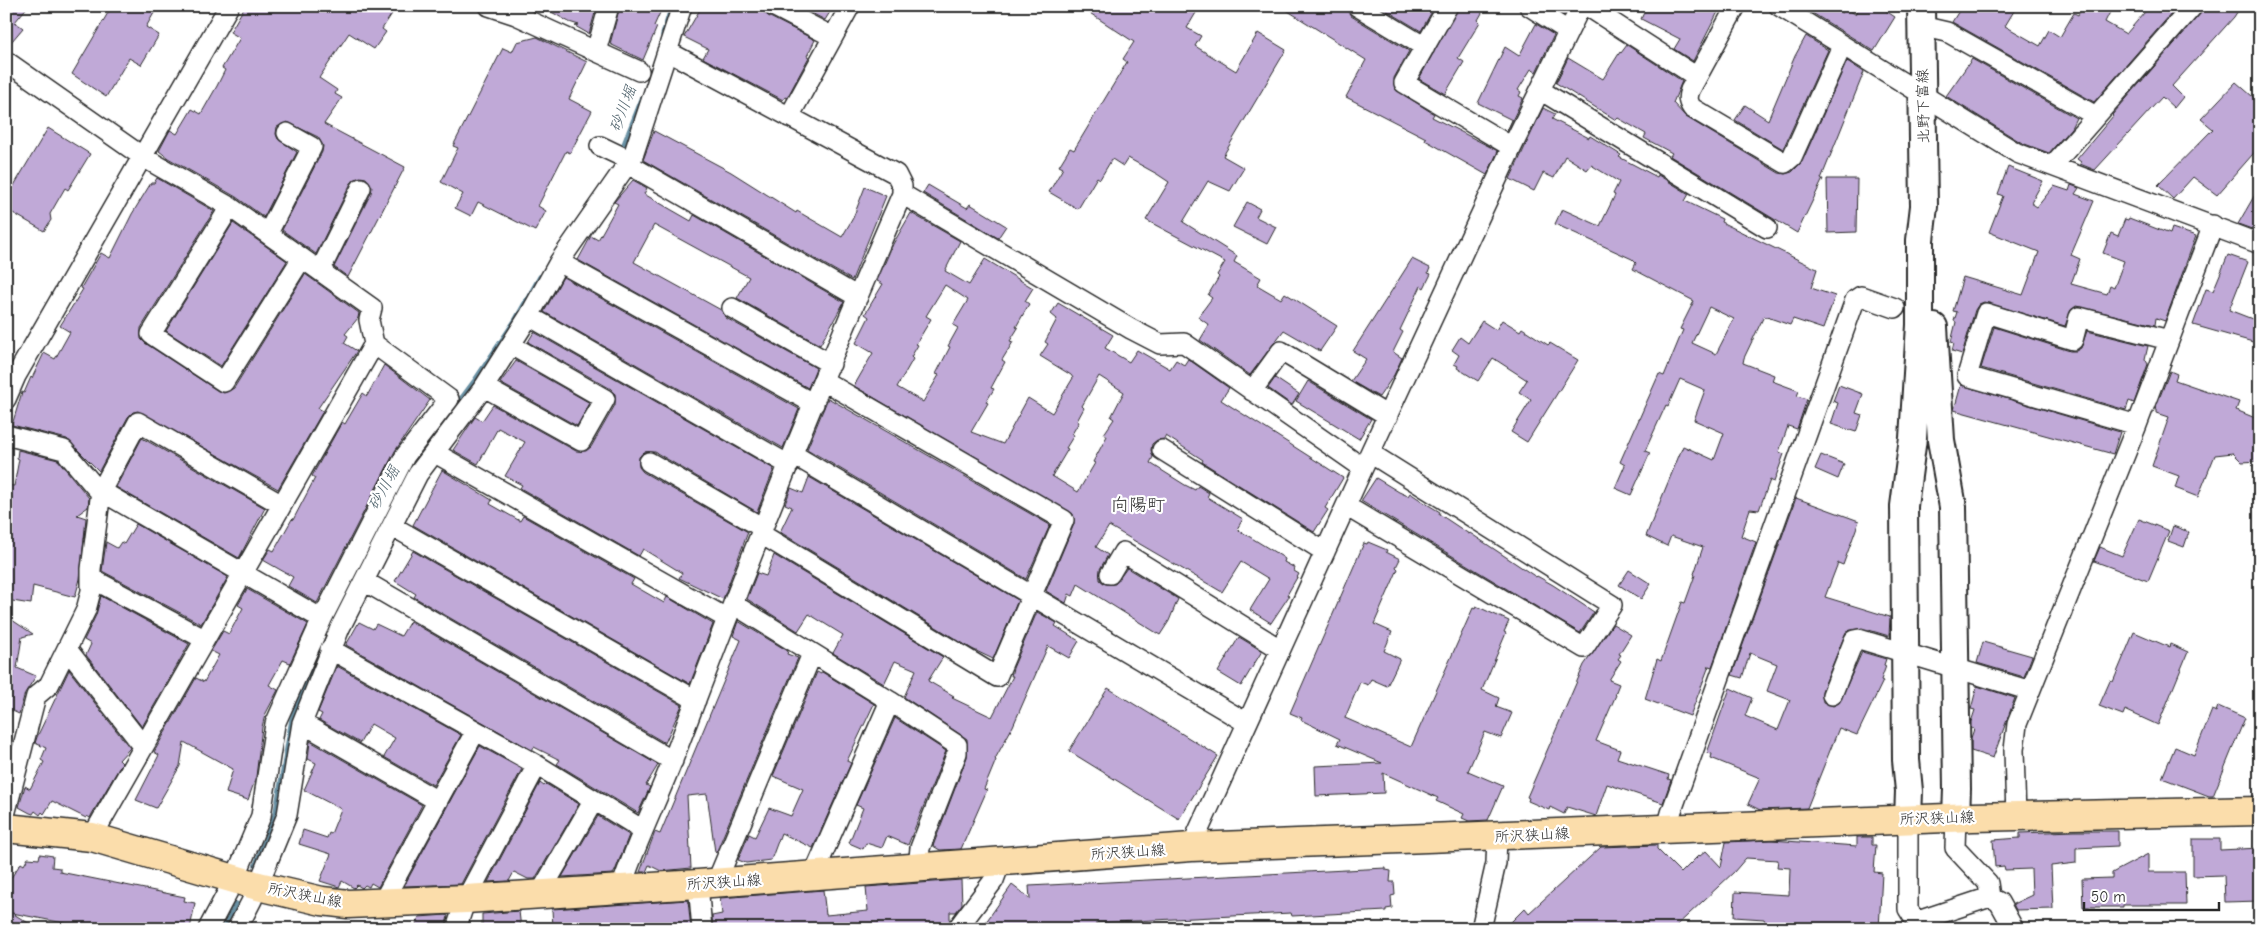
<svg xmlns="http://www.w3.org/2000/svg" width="2266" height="935" font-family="'Comic Neue','Klee One',sans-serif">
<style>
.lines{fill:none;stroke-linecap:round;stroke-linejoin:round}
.stream{stroke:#6991a4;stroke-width:5.5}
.building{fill:#c0a9d7;stroke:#2b2b2b;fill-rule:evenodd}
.street-casing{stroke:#2b2b2b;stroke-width:22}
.secondary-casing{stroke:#2b2b2b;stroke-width:30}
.primary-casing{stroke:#2b2b2b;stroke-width:31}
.street{stroke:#fff;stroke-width:19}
.secondary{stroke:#fff;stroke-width:26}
.primary{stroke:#fbddab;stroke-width:28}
.labels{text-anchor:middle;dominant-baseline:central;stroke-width:4.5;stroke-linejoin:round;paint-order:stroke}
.street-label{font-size:15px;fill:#2b2b2b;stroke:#fff}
.water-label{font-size:16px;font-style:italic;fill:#4a5e68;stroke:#fff}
.quarter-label{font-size:18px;fill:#2b2b2b;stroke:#fff}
</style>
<rect width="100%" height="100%" fill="#fff"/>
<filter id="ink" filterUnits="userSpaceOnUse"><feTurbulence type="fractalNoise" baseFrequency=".02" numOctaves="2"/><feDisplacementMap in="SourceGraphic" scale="10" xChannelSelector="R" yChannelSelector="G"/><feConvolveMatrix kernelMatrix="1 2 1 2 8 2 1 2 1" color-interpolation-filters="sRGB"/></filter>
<g filter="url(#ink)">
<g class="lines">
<!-- stream -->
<path class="stream" d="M663,35L672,6
M623,147L643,97
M385,516L415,461L474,382L515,321L540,277
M256,865L276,813L292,720L317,654L372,542
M223,929L236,904"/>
</g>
<!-- building -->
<path class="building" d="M6,6H28L15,22L23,28L6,48Z
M112,6H158L146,27L159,35L141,65L129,58L106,97L72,74Z
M245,6H397L382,29L386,32L374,49L349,33L319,78L337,90L335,94L342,98L324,124L405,167L348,277L334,267L371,193L372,187L366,178L360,177L351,183L316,254L282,230L322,152L323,146L318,137L287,122L277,127L276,134L278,139L297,152L264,217L236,197L168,158L159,151L170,130L177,134L192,109L201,114L217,86L225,70L222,68L240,38L230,32Z
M541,6H597L589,34L575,26L579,25L569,22Z
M620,6H663L654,26L657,27L643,60L610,44Z
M702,6H757L768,16L815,40L807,56L809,57L787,98L785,97L783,100L703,58L708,49L684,37Z
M798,6H819L830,12L825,20Z
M1079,6H1200L1187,28L1201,36L1195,46L1236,71L1258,33L1286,50L1223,156L1244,168L1230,191L1208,181L1183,222L1237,256L1234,262L1261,278L1257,285L1281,299L1285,293L1337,326L1320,351L1284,330L1250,375L1200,340L1209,325L1198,317L1212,298L1208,295L1219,277L1217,275L1225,262L1146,220L1169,182L1157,174L1128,158L1123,166L1112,159L1100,179L1097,177L1078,209L1049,192L1063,168L1059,166L1070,148L1074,150L1127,62L1123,59L1134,42Z
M1280,6H1346L1351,16L1409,51L1394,78L1395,89L1434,114L1432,117L1498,151L1487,175L1425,140L1426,138L1346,97L1366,60Z
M1379,6H1435L1421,31Z
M1459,6H1486L1478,20L1480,22L1458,58L1464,62L1445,94L1419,79Z
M1550,6H1568L1564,15Z
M1647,6H1721L1693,61L1674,49L1680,39L1641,19Z
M1801,6H1831L1842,13L1845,8L1855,14L1860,6H1889L1886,11L1895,17L1874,51Z
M1962,6H2017L2005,26L2040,46L2049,30L2060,37L2074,13L2078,15L2083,6H2113L2105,22L2126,34L2150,6H2178L2094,102L1952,22Z
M2204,6H2241L2234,17L2172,86L2183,97L2174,108L2162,97L2095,170L2080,164L2081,162L2077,159L2113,116L2112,115L2201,13Z
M1536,24L1554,35L1536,72L1531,69L1518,90L1521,92L1519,96L1523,98L1507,131L1512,120L1478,103L1505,47L1519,56Z
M1806,36L1828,50L1783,149L1735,120L1745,105L1768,120L1795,56Z
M537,37L587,62L569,99L592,111L570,153L566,151L538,206L546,211L535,231L478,202L471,216L455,208L463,194L441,182L458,148L453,146L503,48L512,52L517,42Z
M1627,45L1682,81L1673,103L1686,117L1779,173L1785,174L1792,172L1802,162L1847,61L1864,72L1821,179H1823L1797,233L1670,156L1672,153L1644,138L1646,134L1618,118L1616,120L1556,83L1568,58L1603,79L1620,52L1621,53Z
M1972,59L2076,118L2071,128L2049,153L2022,143L1946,96Z
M2236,82L2260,103V146L2217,195L2193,177L2173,199L2158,185L2213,129L2201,119Z
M1543,108L1555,114L1552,119L1589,138L1590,136L1621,155L1619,157L1657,177L1658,175L1689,194L1685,201L1722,219L1721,222L1817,269L1811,288L1835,296L1823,329L1793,319L1790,325L1764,316L1744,358L1743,363L1774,375L1772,381L1799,391L1797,396L1807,399L1797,429L1788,426L1779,452L1784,454L1774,482L1770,480L1759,510L1750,509L1741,536L1756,542L1712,667L1709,666L1690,716L1645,699L1657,659L1661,661L1682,602L1685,603L1695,575L1694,574L1703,547L1671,536L1667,546L1646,536L1683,446L1714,460L1724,433L1694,420L1705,390L1680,379L1668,406L1666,405L1645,451L1650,453L1631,495L1615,488L1625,465L1620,462L1659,374L1664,376L1683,330L1680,329L1694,301L1633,269L1636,263L1632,259L1555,224L1562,209L1600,226L1615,195L1613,194L1619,182L1591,165L1587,170L1565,156L1554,178L1543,173L1534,191L1510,179ZM1709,307L1734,319L1716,354L1692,343Z
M48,128L90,154L68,190L65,188L50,214L51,220L44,231L6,209V199Z
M654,131L731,172L796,213L797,211L842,237L853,218L865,187L886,196L852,280L643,160Z
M2008,167L2043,181L2031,203L2037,207L2054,186L2069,191L2071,185L2079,188L2075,194L2094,201L2071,255L2080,259L2071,284L2107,294L2110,286L2114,288L2124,261L2103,253L2111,233L2118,236L2125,219L2128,220L2129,218L2170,234L2172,228L2196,236L2165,321L2156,318L2155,325L2076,306L2071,310L2065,326L1984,302L1979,304L1975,310L1962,354L1952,351L1954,343L1951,342L1956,322L1954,321L1957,312L1953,311L1963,277L2023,295L2039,252L1989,232L2003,196L1998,194Z
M157,178L214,211L141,328V339L145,343L218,391L224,393L234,388L305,274L359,313L358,318L345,334L348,336L344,343L357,351L318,408L323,411L278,489L138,411L133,412L128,417L99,471L67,439L12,425L22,392L24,393L31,377L32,378L44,353L55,359L70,332L60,326L83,289L81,288L101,253L110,258L132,214L151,183H154Z
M1827,179H1857L1856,232L1828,233Z
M633,180L647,188L644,194L691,221L694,215L844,302L820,345L737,298L749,277L654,225L634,262L721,310L726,318L816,368L808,388L578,260L591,236L598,240L618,204L614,202Z
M928,185L967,208L970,204L1006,226L998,238L923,193Z
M2260,186V232L2238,224Z
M1247,202L1260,209L1256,217L1276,227L1267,244L1233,227Z
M911,213L960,241L945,271L969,285L985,259L1033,288L1025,301L1029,304L1016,327L1018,328L1010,341L1013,342L1002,360L1005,362L991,388L994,389L986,402L988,403L971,432L1003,444L1028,398L1052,413L1073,378L1071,375L1040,356L1048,344L1045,342L1057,319L1051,314L1058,303L1113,335L1105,348L1129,362L1137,350L1170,369L1176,360L1184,365L1188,359L1229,388L1221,400L1343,478L1325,508L1328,510L1314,532L1202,462L1203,460L1166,436L1164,439L1157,440L1152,444L1151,450L1153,457L1150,463L1185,485L1195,490L1198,486L1209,493L1207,497L1243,519L1237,529L1281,556L1285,559L1284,562L1295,568L1294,571L1299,574L1287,595L1289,596L1271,623L1250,610L1269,579L1241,562L1222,592L1109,526L1096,547L1108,555L1100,569V580L1105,584H1115L1127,568L1178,599L1169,621L1160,635L1078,584L1073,596L1069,594L1066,603L1046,591L1074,524L1073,514L854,386L873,353L856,343L869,317L865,314L883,284L877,281L893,244ZM945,285L968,300L953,325L958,328L948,346L950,347L936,374L939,375L923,402L897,387L913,359L911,357L918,345L916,344L931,319L926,316ZM1099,376L1124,392L1111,417L1114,419L1104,434L1107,436L1093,462L1095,463L1078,492L1052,476L1068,449L1066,448L1074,435L1072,434L1079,422L1077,421L1084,408L1082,406Z
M233,223L287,261L221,366L166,331Z
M2228,255L2248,262L2229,310L2260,322V344L2193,325L2206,289L2213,291Z
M1412,259L1430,268L1428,273L1431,274L1424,288L1421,286L1400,330L1403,332L1393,352L1402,358L1394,375L1379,397L1351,381L1366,359L1353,351Z
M563,277L799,409L783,448L544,312Z
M1502,320L1520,331L1522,328L1548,345L1550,343L1578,360L1527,442L1511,432L1531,400L1519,392L1527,380L1493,358L1478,381L1457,368L1458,366L1454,364L1459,355L1452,350L1460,337L1468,343L1482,321L1496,330Z
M1994,327L2070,351H2076L2081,348L2087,331L2148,346L2145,359L2148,364L2134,403L2129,401L2126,410L1981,368Z
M534,332L774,469L757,512L655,452H644L639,457V467L643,472L748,532L723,599L679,578L682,573L643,549L639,556L520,488L522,485L505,476L525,442L498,428L478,464L453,450L475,417L482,421L493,405L576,451H586L591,447L615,405V394L611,389L528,342Z
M516,361L590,403L577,426L500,383Z
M384,365L430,400L395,451L317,603L288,586L293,577L263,560L270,549L274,551L292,519L293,520L315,478L312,476L342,422L345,424L363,393L367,396Z
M2170,371L2177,374L2175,380L2239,402L2236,410L2260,420V461L2242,462L2233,453L2215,455L2198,497L2175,488L2179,476L2152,466L2169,417L2157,413V410L2155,409Z
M1275,378L1299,394L1292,405L1268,388Z
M1308,381L1371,419L1359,439L1296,401Z
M1839,385L1863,394L1856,413L1862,415L1856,432L1831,424L1838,403L1833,401Z
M1961,385L2120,432L2113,454L1954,410Z
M828,398L1050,525L1026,579L807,449Z
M142,438L265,508L239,558L116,487Z
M18,450L58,460L89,498L88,507L77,515L86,518L80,579L75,597L33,586L31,604L6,600V485L14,486L19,459L17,458Z
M1821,455L1844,464L1838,479L1815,469Z
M442,470L492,500L490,504L520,521L523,516L634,579L631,584L664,603L667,597L713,624L690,684L413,525Z
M809,477L1018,600L993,659L972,649L780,532L792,507L785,504L791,488L803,493Z
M1376,478L1399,492L1408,496L1410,493L1425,503L1440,512L1439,514L1469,534L1470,533L1536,577L1537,576L1553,585L1594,612L1580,633L1361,501Z
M1796,498L1859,521L1843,565L1838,563L1825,597L1890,617L1889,636L1862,628L1846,632L1822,691L1823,702L1833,706L1839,703L1862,652L1886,659L1884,665L1886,666L1881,680L1883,681L1857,735L1839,728L1807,808L1760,810L1748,804L1760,778L1711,758L1712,754L1707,753L1730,688L1752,698L1745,716L1778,730L1790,700L1767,691L1777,664L1750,653L1742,678L1732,675Z
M2139,519L2169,531L2148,581L2094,561L2100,547L2122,556Z
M136,524L228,577L201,624L102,571L106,542L117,548L121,542L124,544Z
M2173,526L2189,532L2184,547L2168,541Z
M1368,542L1387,550L1386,552L1400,559L1396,567L1398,569L1374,624L1392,632L1384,651L1400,659L1387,686L1371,679L1368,685L1360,682L1345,718L1411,747L1473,608L1475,609L1476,606L1509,621L1504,632L1506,633L1482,690L1499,698L1496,707L1512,713L1501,738L1485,732L1468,771L1503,786L1488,820L1469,821L1462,818L1464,814L1436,801L1438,798L1383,773L1384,793L1316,796L1315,766L1382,763L1337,744L1340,739L1301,720L1302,718L1290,713L1364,543L1367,544Z
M413,551L682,705L665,743L414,597L416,594L395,581Z
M774,555L943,657L928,681L954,696L952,698L992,717L1013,676H1011L1013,668L1037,612L1057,623L1055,626L1079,641L1069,658L1048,646L1013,726L995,759L996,760L984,789L987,790L961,849L940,850L933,846L967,757V739L904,697L916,670L895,661L884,684L833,653L843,635L809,614L798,631L747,599L757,573L766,576Z
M1629,570L1651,584L1641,599L1619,585Z
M247,589L308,624L290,663L283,660L269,685L278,690L265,715L262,727L256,777L248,800L226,793L233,769L184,742L180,766L156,808L136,800L159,755L154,752L196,678L204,682L219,655L211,651L223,631L229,634L243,608L238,605Z
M101,596L189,644L142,727L86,655L91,644L84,640L96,615Z
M6,616L33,634L22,637L17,668L36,676L25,693L19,714L6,708Z
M410,621L658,765L646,785L650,787L638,813L557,764L560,760L534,747L532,750L346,645L359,622L373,629L376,624L401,636Z
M738,621L788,651L787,654L798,658L716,853L715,852L707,794L687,796L691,868L661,871L649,865L646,872H640L655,832L660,834L741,640L733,636Z
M1613,624L1631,635L1619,654L1621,655L1618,659L1621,661L1609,680L1619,684L1615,694L1616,695L1596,741L1620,750L1617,758L1669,775L1668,779L1671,780L1663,803L1607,784L1596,816L1567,807L1564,814L1550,807L1549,810L1528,801L1529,798L1527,797L1584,665Z
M2134,632L2169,647L2170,644L2188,652L2158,725L2125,710L2123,715L2099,706L2110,681L2113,682Z
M1239,637L1262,651L1241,686L1218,672Z
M1983,642L2032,656L2024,677L1977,663Z
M337,666L461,735L433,785L384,757L395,738L371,724L360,743L319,720L322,714L318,712Z
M69,670L130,748L119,760L122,763L92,814L90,818L87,816L86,818L52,801L44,814L42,812L40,815L35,811L33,814L30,813L19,807L25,786L30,789L44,762L41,760L46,748L35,743L37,737Z
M817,672L821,674L822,672L874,704L847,761L851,763L813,848L781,833L771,860L746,863L738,860L749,834L755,837L769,808L791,816L803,789L773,776Z
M1977,686L2015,698L1993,758L1971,751V738L1974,729L1971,728V722L1975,710L1971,709Z
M1108,688L1218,756L1179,819L1069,751Z
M2218,706L2245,718L2213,796H2209L2162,778L2175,747L2194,755L2212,710L2216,712Z
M895,718L946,751L908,845L887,836L882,848L866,843L863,849L849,843L863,808L856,805Z
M310,741L422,805L378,887L371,883L369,887L365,885L362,888L357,885L354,888L342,881L339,887L320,881L331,854L299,844L303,830L327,838L329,833L331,834L341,809L304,790L316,763L308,759Z
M480,746L522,769L461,884L404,886Z
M540,783L544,786L546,784L579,804L535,879H528L514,872L509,881L488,882Z
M598,816L629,835L615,871L613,874L562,877Z
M2075,831H2118V846L2076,848V863L2051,866L2053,909L2016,910L2013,904L2032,895L2031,869L2005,870L2004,866L1995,867L1993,840L2020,838V833Z
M1857,837H1872V845H1876L1874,872L1882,873L1879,929H1768L1764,919L1734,917L1735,892L1789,895L1790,868L1777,867L1778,860L1746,858L1734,872L1673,929H1504L1525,908L1529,913L1601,847L1657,845V849L1681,873L1699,855L1700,856L1706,851L1721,867L1726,842L1771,840L1857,846Z
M2193,839H2220V850L2260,848V901L2225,902L2224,875L2193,876Z
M40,854L53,856L52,867L60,868V872L185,897L184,901L195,903L190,929H95L12,913L38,929H6V885L21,863L24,865L28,858L39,859Z
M2148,854V872H2185L2186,905H2123V907H2083L2082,879L2112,878V873Z
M1386,868V870L1391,871L1390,882H1394L1395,895L1391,896L1392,908L1386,909V911L1292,916L1291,913L1096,923V929H981L1012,885L1030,899L1029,886Z
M961,880L962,904L956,912H950V919L946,929H713L712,916L722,914L720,898L823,890L826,915L868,911L866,887Z
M688,900L691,929H651V924L594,929H553L552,909Z
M519,911L521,929H482V914Z
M446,915L448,916L445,929H414L419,917Z"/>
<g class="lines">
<defs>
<path id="street" d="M489,6L516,15L639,71
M773,6L833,37
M1357,6L1425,47
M1448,6L1404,83L1512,147
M1529,6L1568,31
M1587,6L1697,77
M1736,6L1690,90C1687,98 1688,102 1692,108L1785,163L1792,157L1842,46
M1779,6L2017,153L2260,244
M1921,26L1947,32L2096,116
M596,51L609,6
M667,51L896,174L902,186V194L1131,329L1160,344L1184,343L1363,468
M6,61L143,157L230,207L372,308L369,320L374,344L92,837
M1540,90L1767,228
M789,117L850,6
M600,146L625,158L628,164L858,297
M2053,165L2193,6
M230,207L151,334L224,382L302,258
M268,233L312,147L287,133
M559,262L814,404
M320,271L361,188
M732,308L831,364
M529,316L789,465
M484,387L581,441L605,399L511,345
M1252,391L1281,351L1388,416
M6,399L16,376L229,6
M2137,425L1967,376L1986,313L2073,340L2079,317L2169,340
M6,435L64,450L96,488L101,491L91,569V591L86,610L49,685L36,696L6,811
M1162,450L1325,552
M435,453L726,618
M794,455L1247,723
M649,462L763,528
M282,505L138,422L101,491L322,619
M1346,506L1584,648L1612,605L1370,453
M392,526L696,700
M761,534L997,677L1064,520L824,381
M1110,574L1123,552L1280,649
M91,578L204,639
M364,581L673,761
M733,604L890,701L957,745V753L920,848L918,867
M67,649L143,746
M330,649L537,765L643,830
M1832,695L1854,640L1859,639L2021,688
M302,723L436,800
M1956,817L1955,848L1988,883L1990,897
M2016,817L2014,750L2017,724L2137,425L2213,225
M1908,819V909L1913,917L1921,920L1990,897L1999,902L2014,929
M1667,828L1671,813L1855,300L1861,296L1895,308
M1191,847L1363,468L1512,147L1581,6
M813,876L890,701
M716,883L812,654
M698,884L702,929
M621,888C637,839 661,793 679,744C749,559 823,375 902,194
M539,895L594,800
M382,903L475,732
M208,929L235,878L261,816L275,724L322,619L405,456L449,399L374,344
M237,929L252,900L287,815L302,723L340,628L418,474L484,387L529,316L559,262L633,156L682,6
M456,929L466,899L537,765
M957,929L994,880L1001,861
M1481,929L1496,863L1497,836"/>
<path id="secondary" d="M1934,327L1941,440L1953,507L1957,789L1956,817
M1908,819L1909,791L1906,760L1904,506L1913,438L1920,325V240L1924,206L1921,6"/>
<path id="primary" d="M6,828L92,837L258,886L322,901L348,904L466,899L698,884L1191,847L1973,817L2260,811"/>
</defs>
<!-- street casing -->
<use href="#street" class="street-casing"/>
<!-- secondary casing -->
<use href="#secondary" class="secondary-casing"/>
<!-- primary casing -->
<use href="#primary" class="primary-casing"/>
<!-- street -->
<use href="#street" class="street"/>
<!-- secondary -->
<use href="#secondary" class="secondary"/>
<!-- primary -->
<use href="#primary" class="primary"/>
</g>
</g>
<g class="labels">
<!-- street labels -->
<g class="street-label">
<text transform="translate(1923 106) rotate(-91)">北野下富線</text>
<text transform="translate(1937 818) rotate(-2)">所沢狭山線</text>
<text transform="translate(1532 835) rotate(-3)">所沢狭山線</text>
<text transform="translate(1128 852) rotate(-4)">所沢狭山線</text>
<text transform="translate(724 882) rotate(-4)">所沢狭山線</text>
<text transform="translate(305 895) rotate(11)">所沢狭山線</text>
</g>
<!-- water labels -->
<g class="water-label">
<text transform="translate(623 109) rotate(-69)">砂川堀</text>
<text transform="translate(384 488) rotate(-61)">砂川堀</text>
</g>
<!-- quarter labels -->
<g class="quarter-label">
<text x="1138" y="505">向陽町</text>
</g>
</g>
<!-- margin -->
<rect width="2266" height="935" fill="none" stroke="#fff" stroke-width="25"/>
<rect x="12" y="12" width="2241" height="910" fill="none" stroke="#2b2b2b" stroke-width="2" filter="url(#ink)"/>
<!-- scale -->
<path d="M2084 902v8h135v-8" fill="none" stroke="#2b2b2b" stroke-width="2.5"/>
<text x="2091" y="902" font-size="15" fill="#2b2b2b" stroke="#ffffff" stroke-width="4" paint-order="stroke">50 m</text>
</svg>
